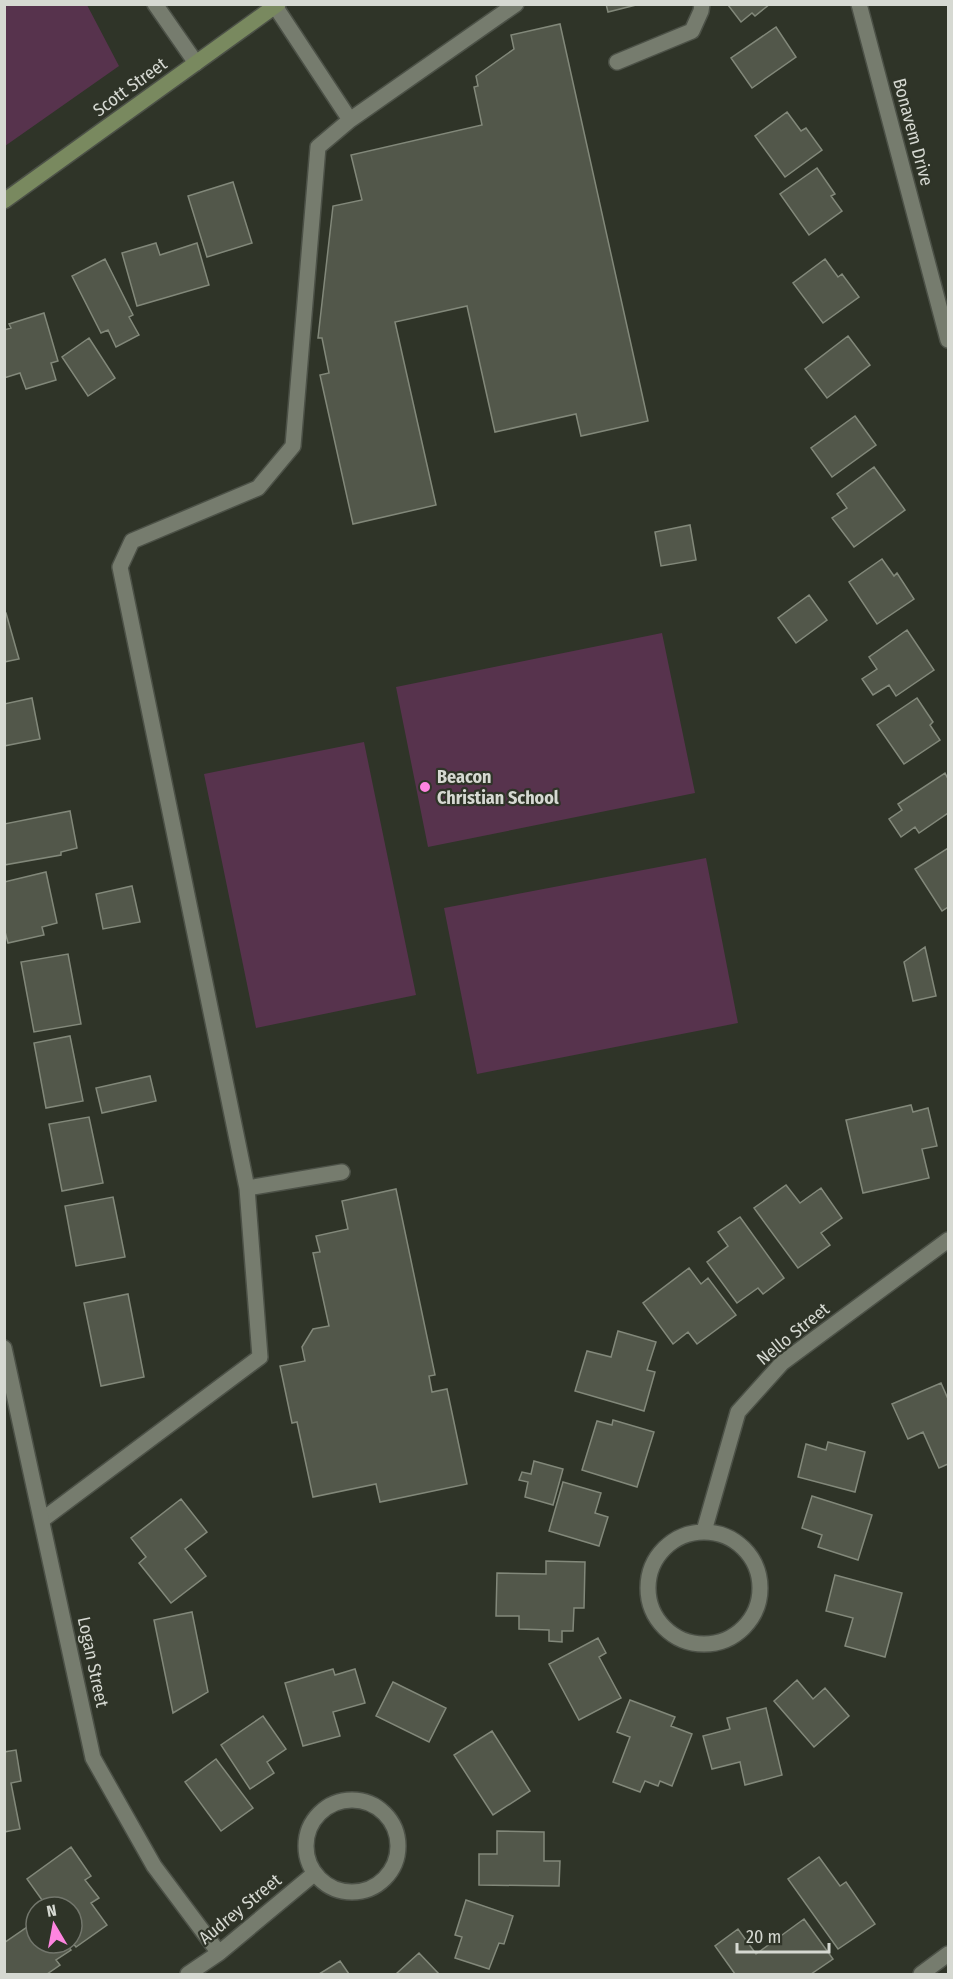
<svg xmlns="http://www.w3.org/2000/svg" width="953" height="1979" font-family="'Fira Sans Condensed',sans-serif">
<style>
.green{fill:#57334d}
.building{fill:#52574a;stroke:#82887a;stroke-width:1.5}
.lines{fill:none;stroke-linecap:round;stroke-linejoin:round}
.service-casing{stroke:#4c5147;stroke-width:18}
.minor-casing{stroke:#4c5147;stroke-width:18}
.secondary-casing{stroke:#4c5147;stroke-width:18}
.service{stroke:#767c6e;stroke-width:15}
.minor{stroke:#767c6e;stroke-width:15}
.secondary{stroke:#79895f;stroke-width:15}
.poi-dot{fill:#fe85e0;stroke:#2f3428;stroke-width:2}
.labels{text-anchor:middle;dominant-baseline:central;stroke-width:4.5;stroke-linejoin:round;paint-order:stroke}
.street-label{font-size:18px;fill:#d6d9d2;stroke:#2f3428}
.poi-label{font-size:18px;font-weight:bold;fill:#d6d9d2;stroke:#2f3428;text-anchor:start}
</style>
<rect width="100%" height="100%" fill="#2f3428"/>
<!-- green -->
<path class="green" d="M5,4L87,5L119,66L5,146Z
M662,633L695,793L428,847L396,687Z
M364,742L416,995L256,1028L204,774Z
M706,858L738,1023L477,1074L444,908Z"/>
<!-- building -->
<path class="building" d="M606,4H640L608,12Z
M730,4H770L755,16L752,13L741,22L728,5Z
M560,24L648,421L581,436L576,414L495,432L467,306L395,322L436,505L353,524L320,375L329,373L322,338H318L333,206L362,200L351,155L482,125L474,87L478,86L476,76L514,49L511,35Z
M776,27L796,57L752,88L731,58Z
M787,112L801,131L806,128L822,150L785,177L755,136Z
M817,168L835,194L831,196L842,211L809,235L780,194Z
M233,182L252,243L207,257L188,196Z
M156,243L160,255L197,243L209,285L137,306L122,253Z
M105,259L133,315L129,317L139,335L116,347L108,330L101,333L72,276Z
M825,259L838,277L842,274L859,297L823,323L793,283Z
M44,313L58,361L51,363L56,380L26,389L20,373L4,378V330L11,328L9,324Z
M848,336L870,365L827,398L805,369Z
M89,338L115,378L88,396L62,357Z
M855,416L876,445L832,477L811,448Z
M874,467L905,510L854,547L832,518L847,508L837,494Z
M690,525L696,560L661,566L655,532Z
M882,559L894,576L897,573L914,599L877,624L849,582Z
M809,595L827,620L796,643L778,618Z
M4,613H6L19,659L4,662Z
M907,630L934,670L896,696L889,685L873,695L862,679L877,669L869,657Z
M32,698L40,739L4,746V704Z
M917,698L933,722L930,725L940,740L904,764L877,725Z
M945,773L948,779V813L919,833L915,827L901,837L889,819L902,810L898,804Z
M70,811L77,848L61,852V855L4,865V824Z
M948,848V907L942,911L915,869Z
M46,872L57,923L42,927L44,935L8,943L4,928V882Z
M132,886L140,922L103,929L96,894Z
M925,947L936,996L913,1001L904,962Z
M68,954L81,1024L34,1032L21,962Z
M70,1036L83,1101L46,1108L34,1043Z
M150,1076L156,1101L102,1113L96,1088Z
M911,1105L913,1112L928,1108L937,1146L922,1149L929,1178L863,1193L846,1120Z
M89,1117L103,1183L62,1191L49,1124Z
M786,1185L800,1203L821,1188L842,1218L821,1233L830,1245L798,1268L754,1208Z
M396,1189L435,1375L429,1376L432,1392L447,1389L467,1484L380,1502L376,1484L313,1497L297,1422L292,1423L280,1366L305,1361L302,1347L313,1329L329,1326L313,1253L320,1252L316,1236L348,1229L342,1201Z
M113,1197L125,1257L76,1266L65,1206Z
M740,1217L784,1278L763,1294L758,1288L737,1303L707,1262L728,1246L718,1232Z
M689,1268L701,1284L708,1278L736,1315L697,1344L688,1332L673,1344L643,1303Z
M128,1294L144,1377L101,1386L84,1303Z
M618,1331L656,1342L647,1370L655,1372L644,1411L575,1391L587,1351L611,1357Z
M941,1383L948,1399V1464L939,1468L923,1432L908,1439L892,1404Z
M613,1420L654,1432L637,1487L582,1470L597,1421L612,1425Z
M828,1442L865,1452L855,1492L798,1477L806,1444L826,1450Z
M534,1461L563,1469L553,1505L525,1497L528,1482L519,1480L522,1472L531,1474Z
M563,1482L601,1493L595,1513L608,1517L599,1546L549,1531Z
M812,1496L872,1515L858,1560L818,1547L822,1535L802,1528Z
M181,1499L207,1532L185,1549L206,1576L171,1603L139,1563L146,1557L131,1538Z
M546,1561L585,1562L584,1608H574L573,1631H562V1642L549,1641V1630L519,1629V1616H496L497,1573L546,1574Z
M835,1575L902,1593L885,1657L845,1646L853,1618L826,1611Z
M192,1612L208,1692L173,1713L154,1620Z
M598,1638L606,1653L599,1657L621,1698L579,1720L549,1664Z
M333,1669L335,1675L355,1669L365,1703L333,1712L340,1736L303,1746L285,1683Z
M797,1680L813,1699L825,1688L849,1716L814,1747L774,1701Z
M393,1682L446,1708L429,1742L376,1716Z
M630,1700L675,1717L671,1726L692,1734L672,1786L660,1781L658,1786L645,1781L640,1792L613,1782L630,1737L617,1732Z
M766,1708L782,1775L745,1785L740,1762L712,1769L703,1736L730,1729L727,1718Z
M263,1716L286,1749L267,1762L274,1773L250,1789L221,1745Z
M492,1731L530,1791L493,1815L454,1755Z
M16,1750L21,1781L11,1783L20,1829L4,1832V1752Z
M216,1759L253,1808L221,1831L185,1782Z
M497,1831L544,1832V1861H560L559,1886L479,1885V1854H497Z
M71,1847L91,1876L85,1880L99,1898L91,1903L107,1925L76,1947L72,1942V1907H47L27,1879Z
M819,1857L840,1886L846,1882L875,1924L838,1949L788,1879Z
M466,1900L513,1916L504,1944L499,1943L489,1969L455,1958L462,1937L455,1935Z
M804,1919L833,1959L811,1974H735L715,1946L738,1929L756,1954Z
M36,1921V1943H66L71,1950L56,1960L60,1965L47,1974H4V1943Z
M419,1953L439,1974H396Z
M340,1961L349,1974H319Z"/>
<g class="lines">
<defs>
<path id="service" d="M617,62L692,31L701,11L702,4
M350,120L516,4
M247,1188L342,1172
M42,1520L260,1357L247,1188L120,567L132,541L258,488L293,446L318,147L350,120L275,6"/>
<path id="minor" d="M155,4L196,63
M859,4L948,340
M4,1348L93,1758L154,1866L219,1953
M704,1531L738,1412L782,1363L948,1240
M648 1588a56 56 0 1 1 112 0a56 56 0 1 1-112 0Z
M306 1846a46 46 0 1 1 92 0a46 46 0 1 1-92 0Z
M188,1974L219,1953L315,1873
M921,1974L948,1954"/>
<path id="secondary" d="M4,201L278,4"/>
</defs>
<!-- service casing -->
<use href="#service" class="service-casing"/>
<!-- minor casing -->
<use href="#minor" class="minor-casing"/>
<!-- secondary casing -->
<use href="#secondary" class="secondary-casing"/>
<!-- service -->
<use href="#service" class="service"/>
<!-- minor -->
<use href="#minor" class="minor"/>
<!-- secondary -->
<use href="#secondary" class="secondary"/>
</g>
<!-- markers -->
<circle class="poi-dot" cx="425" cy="787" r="6"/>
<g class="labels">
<!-- street labels -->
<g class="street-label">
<text transform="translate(130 87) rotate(-36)">Scott Street</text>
<text transform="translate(913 132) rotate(75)">Bonavem Drive</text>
<text transform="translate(793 1334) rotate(-39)">Nello Street</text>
<text transform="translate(93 1662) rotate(78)">Logan Street</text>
<text transform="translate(240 1909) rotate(-39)">Audrey Street</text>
</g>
<!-- poi labels -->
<g class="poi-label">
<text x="437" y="777">Beacon<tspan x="437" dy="21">Christian School</tspan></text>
</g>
</g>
<!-- border -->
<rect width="953" height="1979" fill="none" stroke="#d6d9d2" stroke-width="12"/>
<!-- north arrow -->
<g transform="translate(54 1925) rotate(350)"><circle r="28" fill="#2f3428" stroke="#72766c" stroke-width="1.5"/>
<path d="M0-4.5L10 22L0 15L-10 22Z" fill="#fe85e0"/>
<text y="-9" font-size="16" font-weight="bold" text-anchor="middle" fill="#d6d9d2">N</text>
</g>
<!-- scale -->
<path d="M737 1943v9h92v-9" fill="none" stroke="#d6d9d2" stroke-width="3"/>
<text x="746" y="1943" font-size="18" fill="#d6d9d2" stroke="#2f3428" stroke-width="4.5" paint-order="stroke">20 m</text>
</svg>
